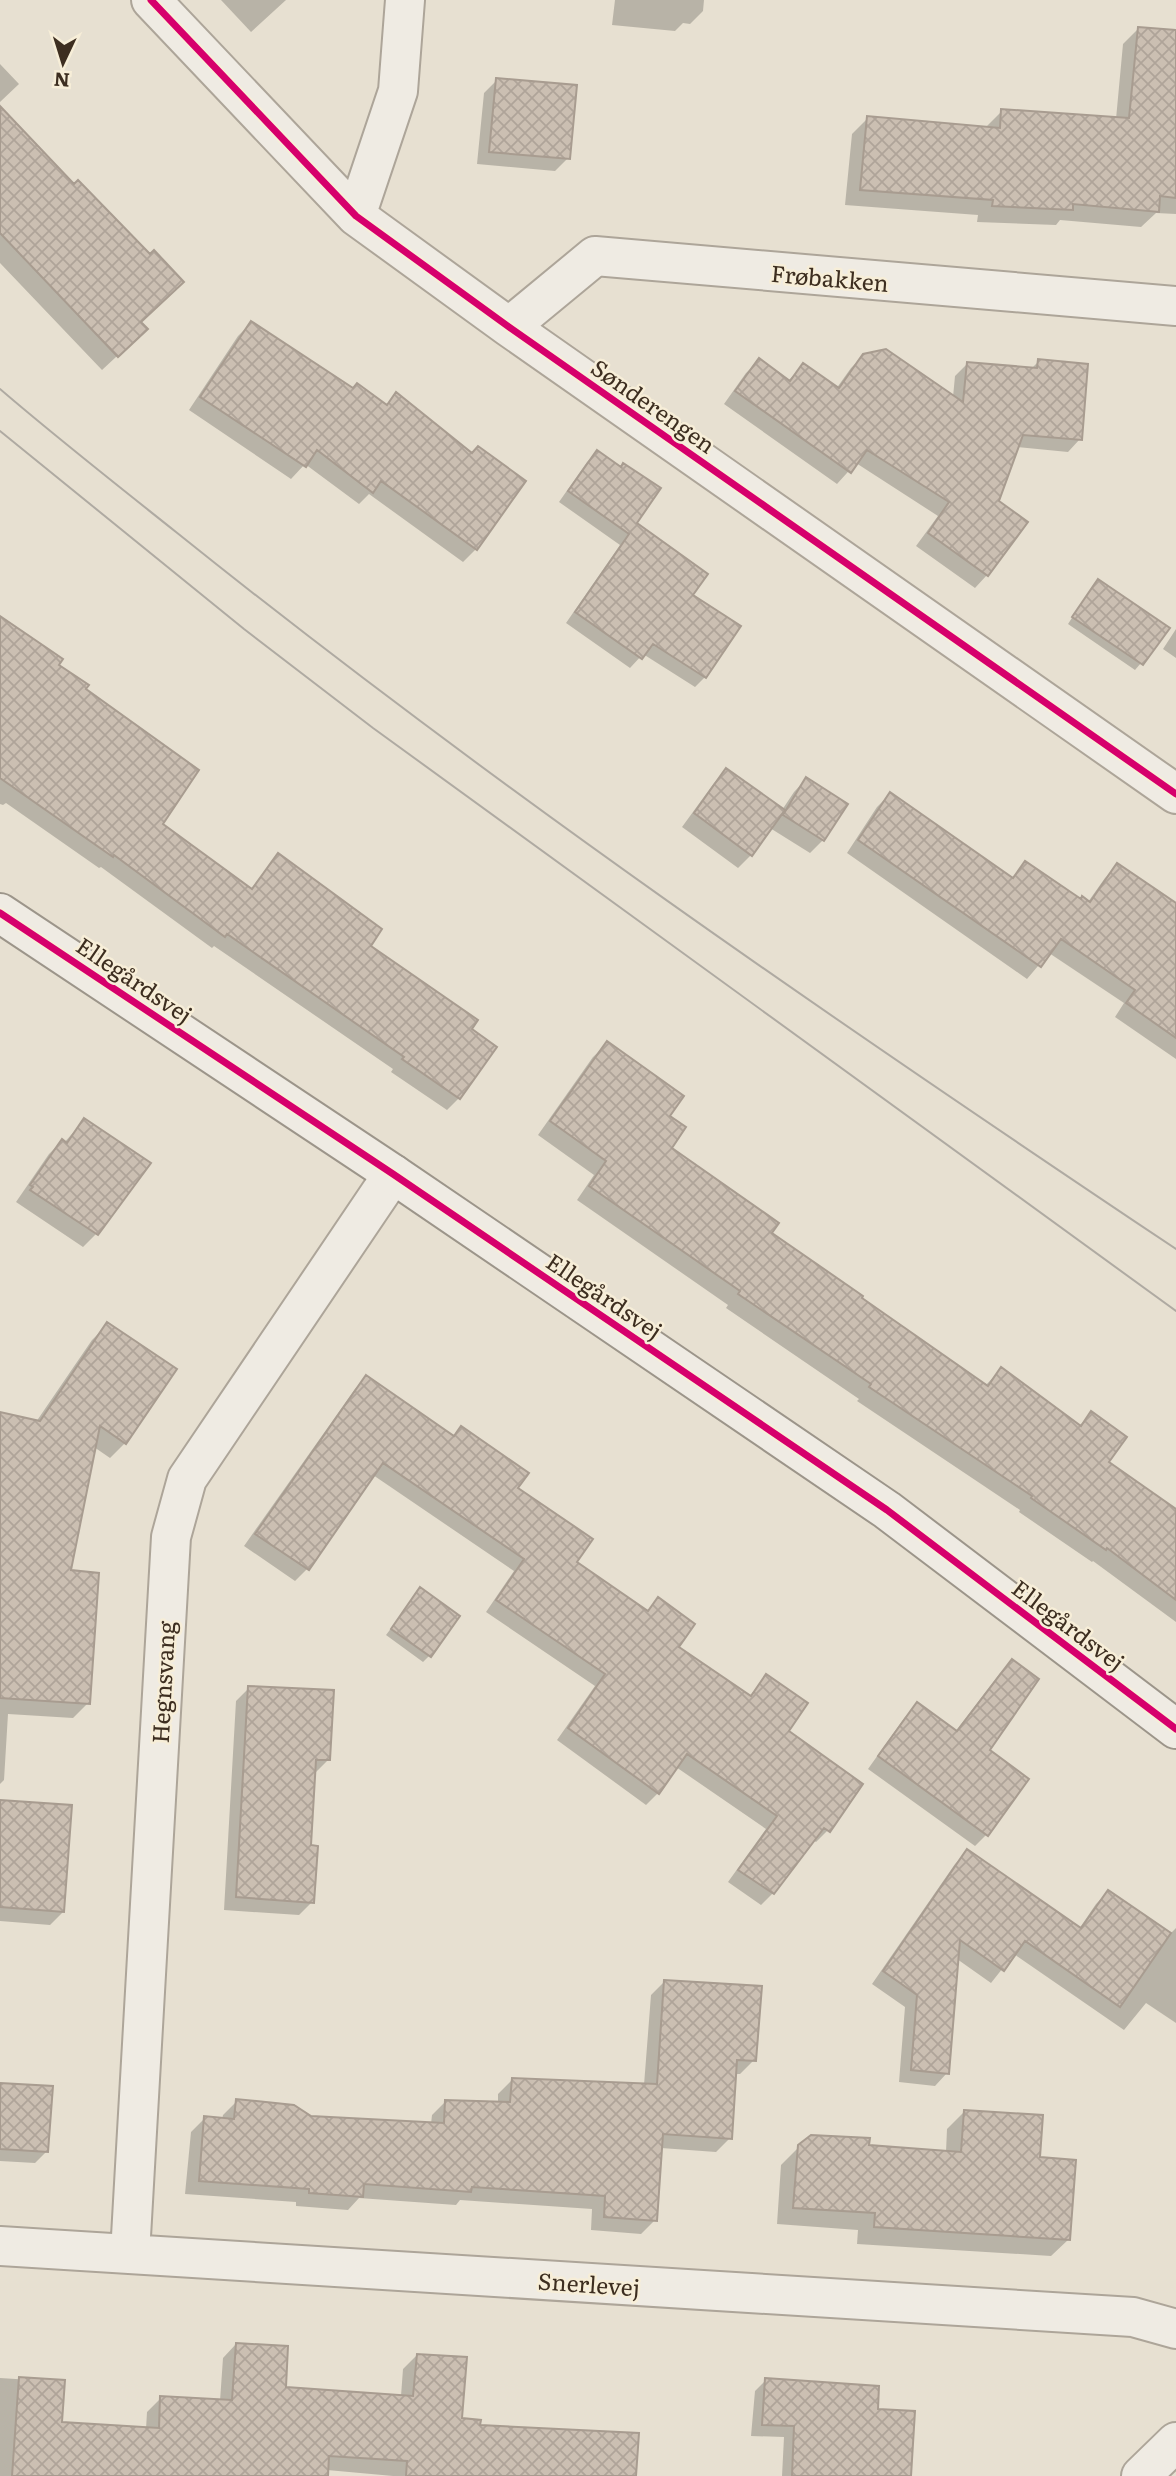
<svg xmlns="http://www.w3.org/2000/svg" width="1176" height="2476" font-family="Literata,serif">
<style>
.shadow{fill:#0003}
.building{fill:url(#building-cross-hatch);stroke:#a89c90;stroke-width:2}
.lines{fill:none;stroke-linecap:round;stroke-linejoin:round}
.street-casing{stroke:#ada599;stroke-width:42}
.secondary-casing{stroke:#9c958a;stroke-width:42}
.street{stroke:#efebe3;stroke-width:38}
.secondary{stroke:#efebe3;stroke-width:38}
.tram{stroke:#afaaa2;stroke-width:2}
.cycleway-casing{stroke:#f7eed8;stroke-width:11}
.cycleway{stroke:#d6006c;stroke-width:7}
.labels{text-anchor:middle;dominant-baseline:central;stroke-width:5;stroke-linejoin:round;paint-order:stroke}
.street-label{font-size:23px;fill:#3d2e20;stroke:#f7eed8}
</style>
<defs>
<pattern id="building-cross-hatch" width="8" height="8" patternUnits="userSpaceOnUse" patternTransform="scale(1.75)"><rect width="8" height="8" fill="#cbbfb2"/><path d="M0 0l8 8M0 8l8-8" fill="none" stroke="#afa499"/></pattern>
</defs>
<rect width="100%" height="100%" fill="#e7e0d1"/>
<!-- shadow -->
<path class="shadow" d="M221,0H286L251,32Z
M615,0H704L703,11L690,24L683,23L675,31L612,25Z
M1139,28L1176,32V214L1156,213L1141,227L1060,220L1056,225L977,222L978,215L845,205L852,134L868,118L986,127L1002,111L1116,119L1123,44Z
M0,64L19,84L0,102Z
M497,80L568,158L555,171L477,164L484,93Z
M0,108L139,322L130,344L102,370L0,263Z
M251,323L352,390L385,406L397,394L476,549L463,562L369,494L359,504L305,464L291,479L189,410L238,336Z
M864,355L953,397L955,376L967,364L1031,369L1039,361L1080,439L1068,452L1017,447L997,502L987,575L975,588L916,546L938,516L856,463L837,484L724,404L746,373L759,361L788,381L803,365L836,389L851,368Z
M597,452L620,468L635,524L691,595L705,677L695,687L643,654L630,668L566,623L620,545L559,502L587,462Z
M1092,587L1141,663L1135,670L1068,624Z
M1176,629V658L1163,649Z
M0,631L56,666L83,689L160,824L250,890L278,855L368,947L470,1030L459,1098L447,1110L391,1072L393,1069L214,946L212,948L101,867L99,868L6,803L3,805L0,804Z
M726,771L782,810L794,792L806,779L823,840L810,853L770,828L751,855L738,868L682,827L714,783Z
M890,794L1011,879L1025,863L1080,901L1088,902L1105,878L1117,866L1176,906V1059L1115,1017L1124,1003L1049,953L1027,979L847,853L877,807Z
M607,1044L668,1116L669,1148L769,1234L985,1386L1001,1369L1078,1427L1091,1414L1107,1463L1176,1520V1622L1093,1561L1092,1562L1019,1512L1020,1510L857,1401L859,1399L726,1308L728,1305L577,1200L594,1175L538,1135L593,1057Z
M84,1120L148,1164L96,1234L83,1247L16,1202L49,1154L62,1141L64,1143Z
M107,1325L125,1443L110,1458L94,1447L69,1572L88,1703L73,1718L8,1714L4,1780L0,1784V1413L36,1422L92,1340Z
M366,1377L452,1437L461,1428L516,1488L574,1563L646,1612L658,1600L677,1647L749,1697L766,1676L828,1830L816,1842L813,1840L773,1893L761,1905L728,1882L766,1829L676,1767L658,1793L646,1805L557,1740L595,1686L486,1612L514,1571L373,1475L307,1569L295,1581L244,1546L355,1389Z
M420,1590L429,1656L423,1662L386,1635Z
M1012,1662L987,1751V1834L975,1846L868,1769L905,1717L917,1705L955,1732L1000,1673Z
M249,1688L328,1760L315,1773L309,1847L312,1902L299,1915L224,1910L236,1701Z
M0,1801L63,1912L50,1925L0,1921Z
M968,1851L1079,1929L1096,1904L1108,1892L1170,1934L1176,1928V2023L1146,2003L1124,2030L1014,1954L991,1983L957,1959L947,2073L935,2086L899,2082L905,2007L872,1984L955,1864Z
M665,1981L754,2060L740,2074H734L730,2138L716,2152L661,2148L655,2220L641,2234L591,2230L592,2209L460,2200L456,2205L359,2198L348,2210L296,2206V2202L185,2194L191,2132L205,2118L222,2120L223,2115L237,2101L310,2118L431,2124L432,2115L446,2101L498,2103V2094L512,2080L644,2085L651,1995Z
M0,2085L47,2151L35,2163L0,2161Z
M965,2111L1039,2159L1069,2239L1051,2256L857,2244L858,2230L777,2224L781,2165L799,2147H867L946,2152L947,2129Z
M236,2344L284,2388L401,2396L403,2369L417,2355L460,2420L635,2476H393L327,2470L326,2476H0V2378L63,2382L61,2423L146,2429L147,2412L161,2398L220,2401L223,2358Z
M766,2380L876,2411L909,2476H782L784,2437L751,2436L755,2391Z"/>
<!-- building -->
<path class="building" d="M1138,27L1176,30V198L1160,196L1159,212L1073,204V210L992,206L993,200L860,190L867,116L1000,128L1001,109L1129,118Z
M496,78L577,85L570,159L489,152Z
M0,106L74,184L78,180L150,254L154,250L184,282L141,322L148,329L118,357L0,233Z
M251,321L353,388L357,383L387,405L396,392L472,453L478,446L526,481L477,550L381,481L373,493L317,450L306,467L200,397Z
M886,349L963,402L967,362L1037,368L1038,359L1088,364L1082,440L1023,435L999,501L1028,522L988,576L928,533L949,502L867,450L851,473L735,391L759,358L790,381L803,363L839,388L863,354Z
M597,450L621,467L623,463L661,488L637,523L708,574L693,595L741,626L706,678L653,644L642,659L575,612L629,534L568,491Z
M1098,579L1170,628L1143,665L1072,617Z
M0,616L63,659L59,665L89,685L86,689L199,770L163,824L252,889L278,853L382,929L371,946L478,1020L472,1029L497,1047L460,1099L402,1059L404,1057L227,934L225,937L114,855L113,857L0,778Z
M726,768L785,810L752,856L694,813Z
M806,777L848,804L824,841L783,815Z
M890,792L1013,878L1025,861L1081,899L1082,896L1090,902L1117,863L1176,903V1038L1126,1003L1135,990L1061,939L1041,967L858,840Z
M607,1041L684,1096L670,1116L686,1127L672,1148L779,1223L772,1233L863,1296L862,1298L988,1386L1001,1367L1081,1426L1091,1411L1127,1437L1109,1462L1176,1509V1600L1107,1548L1106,1550L1031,1498L1032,1496L869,1387L871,1384L738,1294L740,1291L589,1186L606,1161L550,1121Z
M84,1118L151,1163L98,1235L30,1190L33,1187L30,1185L62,1139L67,1143Z
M107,1322L177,1369L126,1444L100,1426L71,1570L99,1573L90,1704L0,1698V1412L40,1421Z
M366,1375L454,1436L461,1426L529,1473L518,1488L593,1539L577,1562L648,1611L658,1597L695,1624L679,1647L751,1696L766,1674L808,1703L789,1731L863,1784L830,1832L824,1828L774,1894L738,1870L777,1816L687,1754L659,1794L568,1728L605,1674L496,1600L524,1559L383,1463L309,1570L255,1534Z
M420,1587L460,1616L431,1657L391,1629Z
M1012,1659L1039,1679L990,1750L1029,1779L988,1836L878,1756L917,1702L957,1731Z
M248,1686L334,1690L330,1760H316L311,1845L318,1846L314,1903L236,1897Z
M0,1800L72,1805L64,1912L0,1907Z
M967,1849L1081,1928L1108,1890L1171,1933L1120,2007L1025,1941L1004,1971L960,1940L949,2074L911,2070L917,1995L883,1971Z
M664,1980L762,1986L756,2061L737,2060L732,2139L663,2134L657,2221L604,2217L605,2196L472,2187L471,2192L364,2184L363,2197L309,2193V2189L199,2181L204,2116L234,2119L236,2099L294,2105L311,2116L444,2123L445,2100L510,2102L512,2078L657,2084Z
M0,2083L53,2086L48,2152L0,2149Z
M964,2110L1043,2115L1040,2157L1076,2160L1070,2240L874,2227L875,2213L793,2208L798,2145L811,2135L870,2138L869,2145L961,2152Z
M236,2343L288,2346L286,2387L413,2396L417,2354L467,2357L462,2418L481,2420L480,2425L639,2433L636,2476H406L407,2461L329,2456L328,2476H12L19,2377L65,2380L62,2422L159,2428L160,2396L232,2400Z
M765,2378L879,2386L878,2409L915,2411L911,2476H792L794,2426L762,2425Z"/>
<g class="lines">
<defs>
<path id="street" d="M151,0L356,216L509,327L1176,794
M356,216L398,91L405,0
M509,327L595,256L1176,306
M0,2246L1133,2317L1176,2329
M130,2254L171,1537L187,1479L393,1174
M1141,2476L1176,2442"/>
<path id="secondary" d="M0,913L393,1174L887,1510L1176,1729"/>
</defs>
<!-- street casing -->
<use href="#street" class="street-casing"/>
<!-- secondary casing -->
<use href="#secondary" class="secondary-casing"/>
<!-- street -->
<use href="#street" class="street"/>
<!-- secondary -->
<use href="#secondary" class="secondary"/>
<!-- tram -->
<path class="tram" d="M0,389C57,438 117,485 176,532C496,789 835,1021 1176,1249
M0,431L244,629L373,728L1176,1311"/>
<defs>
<path id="cycleway" d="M151,0L356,216L509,327L1176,794
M0,913L393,1174L887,1510L1176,1729"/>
</defs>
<!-- cycleway casing -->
<use href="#cycleway" class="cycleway-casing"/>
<!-- cycleway -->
<use href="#cycleway" class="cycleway"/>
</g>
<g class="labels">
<!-- street labels -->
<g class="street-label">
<text transform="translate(830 277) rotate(5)">Frøbakken</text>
<text transform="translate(654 405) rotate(35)">Sønderengen</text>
<text transform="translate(135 979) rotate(34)">Ellegårdsvej</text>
<text transform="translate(605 1295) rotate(34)">Ellegårdsvej</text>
<text transform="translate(1069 1624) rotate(37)">Ellegårdsvej</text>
<text transform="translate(162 1682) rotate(-87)">Hegnsvang</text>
<text transform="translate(589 2283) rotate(4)">Snerlevej</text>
</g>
</g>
<!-- north arrow -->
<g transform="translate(63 63) rotate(184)" stroke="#f7eed8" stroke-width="5" paint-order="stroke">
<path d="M0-5L12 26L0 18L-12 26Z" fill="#3d2e20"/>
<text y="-10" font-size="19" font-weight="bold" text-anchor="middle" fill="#3d2e20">N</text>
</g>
</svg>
